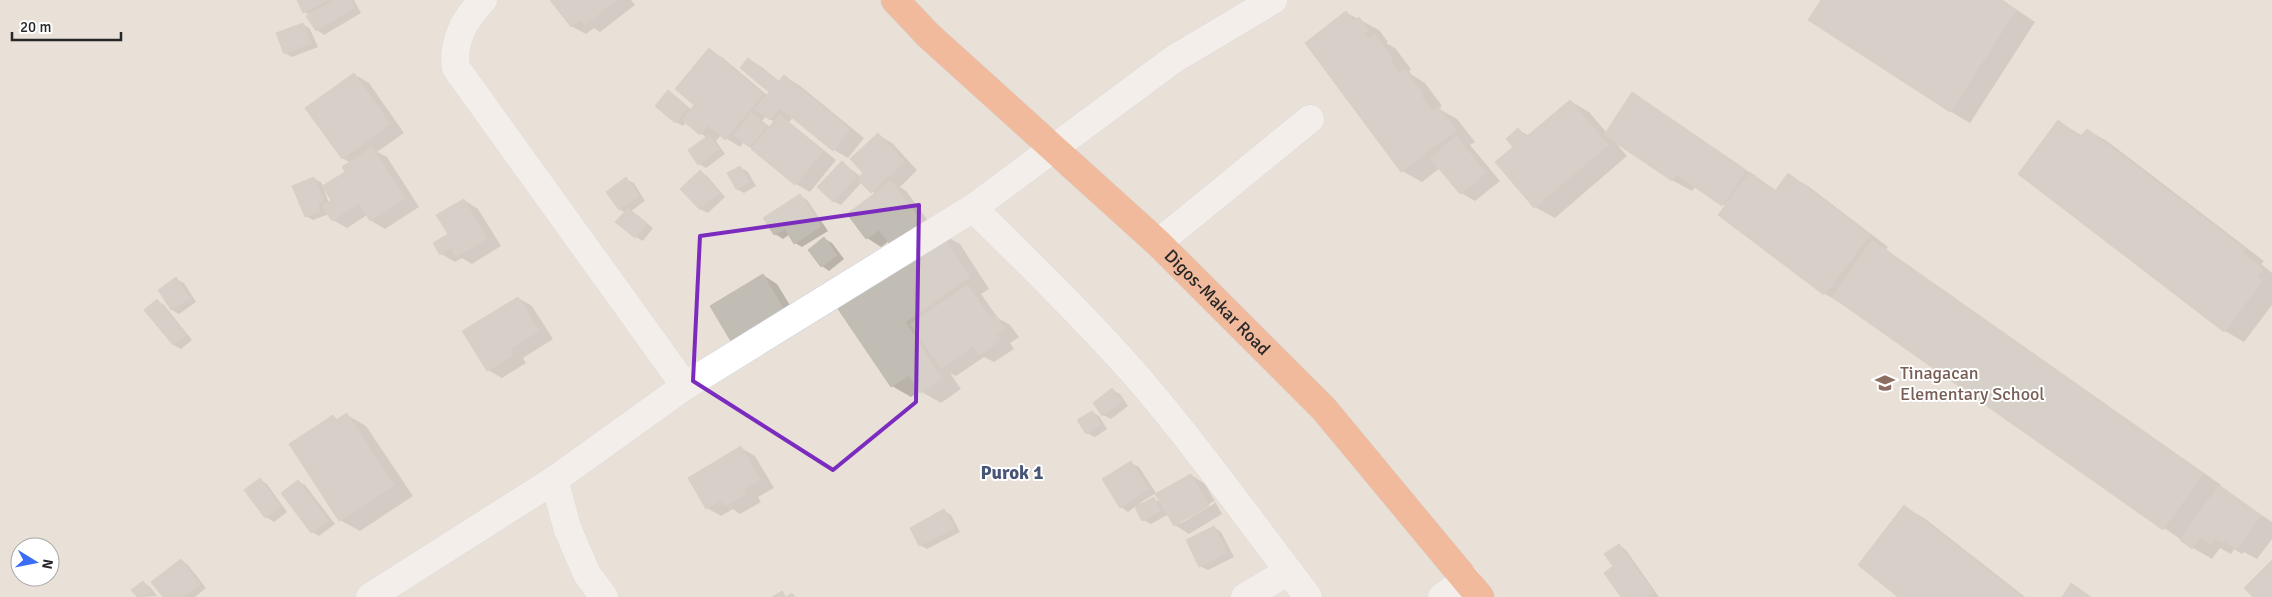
<svg xmlns="http://www.w3.org/2000/svg" width="2272" height="597" font-family="Signika,sans-serif">
<style>
.shadow{fill:#0003;fill-rule:evenodd}
.building{fill:#c1bcb4;stroke:#c4bcb2}
.lines{fill:none;stroke-linecap:round;stroke-linejoin:round}
.minor-casing{stroke:#cdd3e0;stroke-width:29}
.highway-casing{stroke:#c3c3c3;stroke-width:29}
.minor{stroke:#fff;stroke-width:28}
.highway{stroke:#fa8c52;stroke-width:28}
.marked{fill:none;stroke:#7b2cbf;stroke-width:4;stroke-linejoin:round}
.labels{text-anchor:middle;dominant-baseline:central;stroke-width:4;stroke-linejoin:round;paint-order:stroke}
.street-label{font-size:18px;fill:#272727;stroke:#fff}
.education-label{font-size:18px;fill:#785e54;stroke:#fff;text-anchor:start}
.neighbourhood-label{font-size:19px;font-weight:bold;fill:#495576;stroke:#fff}
</style>
<rect width="100%" height="100%" fill="#e9e0d8"/>
<!-- shadow -->
<path class="shadow" d="M298,0H332L333,2L337,0H354L361,13L324,35L317,30L311,15L304,12Z
M552,0H631L635,5L600,32L594,28L586,34L571,26Z
M1823,0H2002L2035,22L1970,123L1950,111Z
M1347,13L1379,30L1388,42L1386,43L1395,48L1411,69L1409,71L1412,75L1425,83L1442,106L1440,107L1441,110L1457,119L1475,142L1470,145L1500,181L1475,201L1461,193L1440,168L1422,182L1402,171Z
M303,24L310,29L318,47L292,57L285,53Z
M709,50L723,58L768,96L771,92L749,59L763,68L780,82L785,77L799,85L864,138L848,158L834,150L793,117L789,122L836,160L810,192L796,184L744,142L740,147L721,135L716,141L725,154L706,168L699,164L707,138L686,122L683,126L676,122L669,92L692,110L696,105ZM766,116L774,122L770,127L762,121Z
M354,74L369,83L404,133L377,152L387,157L419,207L385,229L370,220L367,215L347,228L333,220L329,214L313,220L306,216L313,178L321,182L329,203L333,200L351,163L342,158Z
M1633,94L1777,191L1789,175L1808,186L1888,247L1886,250L2221,485L2220,487L2272,522V539L2257,559L2244,552L2242,554L2234,549L2231,554L2220,548L2212,559L2193,548L1845,305L1825,294L1720,214L1726,206L1696,186L1692,191L1672,180L1614,141L1627,156L1555,218L1535,207L1515,148L1518,130L1529,136L1570,101L1589,112L1607,133Z
M2059,122L2083,136L2087,130L2107,141L2264,261L2261,264L2272,273V305L2244,342L2225,331Z
M878,135L892,143L917,170L900,187L906,191L938,234L940,233L960,244L989,289L981,294L998,318L1010,325L1019,337L1010,343L1014,349L994,362L984,357L956,376L950,373L961,389L941,403L920,391L911,397L892,386L897,252L889,241L881,247L867,238L849,214L875,194L862,182L841,205L833,201L842,162L861,177L865,173Z
M740,167L748,172L756,186L744,193L736,189Z
M700,172L707,176L725,197L708,213L700,209Z
M626,179L634,183L645,201L631,211L653,228L643,241L636,237L625,213L620,209Z
M800,196L807,200L828,231L802,247L795,243L790,234L783,239L775,234L765,218Z
M464,200L478,209L501,246L472,264L462,258L455,262L441,254Z
M825,239L832,243L844,259L829,271L822,266Z
M763,275L777,284L799,320L748,350Z
M176,279L184,283L196,302L179,314L172,310L160,290Z
M518,298L532,306L553,339L523,358L526,363L502,378L488,370Z
M157,301L164,305L192,340L181,349L174,345L146,310Z
M1112,390L1120,394L1128,406L1111,419L1103,415Z
M1092,412L1099,416L1107,429L1095,437L1087,433Z
M347,415L366,426L413,496L360,531L340,520L333,417L339,420Z
M741,448L755,456L774,488L758,497L761,502L740,514L733,509L721,516L707,508Z
M1131,463L1139,467L1156,493L1140,503L1141,505L1154,499L1162,503L1191,475L1205,484L1222,514L1189,534L1175,525L1169,514L1151,524L1143,520L1136,506L1128,512L1121,507ZM1214,501L1215,503L1180,524V521Z
M260,480L267,484L287,512L274,522L266,517L246,490Z
M298,481L305,485L335,524L319,536L312,532Z
M1904,507L1924,518L2025,597H1900Z
M944,511L951,515L960,532L927,549L920,545Z
M1214,527L1221,532L1234,557L1208,570L1200,566Z
M1619,545L1626,550L1659,597H1623L1614,567Z
M181,560L188,565L206,588L195,597H165Z
M143,582L150,587L157,596L138,597Z"/>
<!-- building -->
<path class="building" d="M297,0H327L303,13Z
M334,0H350L354,8L316,31L306,16Z
M550,0H616L585,25L581,19L571,27Z
M1821,0H2002L2016,10L1950,112L1808,20Z
M1346,11L1353,21L1359,17L1369,30L1364,34L1368,40L1375,35L1392,57L1390,59L1400,73L1405,70L1423,94L1421,96L1432,111L1438,106L1456,130L1401,172L1305,43Z
M303,23L311,43L284,54L276,33Z
M709,48L763,94L725,140L708,125L700,135L682,120L694,105L675,89Z
M748,58L778,82L784,75L850,129L833,151L780,108L770,120L755,109L769,92L740,68Z
M354,73L390,124L342,159L305,108Z
M668,90L688,107L675,123L655,106Z
M1632,92L1746,170L1722,206L1676,174L1672,181L1604,135Z
M1570,100L1608,145L1534,208L1495,162L1513,147L1506,139L1518,128L1526,137Z
M751,113L767,125L749,147L734,135Z
M779,115L823,151L795,185L751,149Z
M2058,120L2080,137L2087,129L2245,249L2242,252L2263,269L2257,277L2262,281L2224,332L2018,174Z
M878,133L904,161L871,193L857,179L863,173L850,159Z
M709,135L719,149L698,165L688,150Z
M1456,136L1486,173L1460,194L1430,158Z
M372,147L405,198L370,221L359,203L332,221L322,206L331,200L322,186L345,172L342,167Z
M842,161L857,176L833,202L817,187Z
M740,166L749,182L736,189L727,173Z
M700,170L719,192L700,210L680,189Z
M1750,172L1775,191L1788,173L1870,235L1824,295L1718,215Z
M314,177L324,201L318,204L320,211L305,217L292,186Z
M626,177L639,196L619,210L606,192Z
M891,181L927,229L896,252L879,230L866,239L847,214Z
M800,194L821,226L794,244L785,229L774,235L763,218Z
M464,199L487,238L456,257L451,248L440,255L433,243L448,234L436,215Z
M628,208L647,223L635,238L615,222Z
M940,232L970,277L905,322L942,378L920,393L909,375L891,387L834,303Z
M824,237L837,255L821,267L808,250Z
M1872,240L2203,473L2163,530L1832,297Z
M763,274L785,312L732,343L710,306Z
M176,277L190,298L171,310L158,290Z
M968,285L990,318L996,315L1005,329L997,334L1001,340L979,355L973,346L941,369L911,324Z
M518,297L539,331L510,349L513,355L487,371L462,331Z
M157,299L186,335L173,345L144,310Z
M1112,388L1122,401L1102,416L1093,403Z
M1092,411L1101,424L1086,434L1077,420Z
M347,413L394,485L339,521L289,444L333,415L336,420Z
M741,446L760,480L744,489L747,493L725,506L721,500L706,509L688,478Z
M1131,461L1149,488L1120,508L1102,479Z
M1191,474L1209,506L1174,526L1155,494Z
M260,478L281,507L265,518L244,490Z
M298,480L328,520L311,533L281,493Z
M2219,485L2261,515L2237,549L2224,540L2222,543L2215,538L2211,544L2201,537L2192,549L2180,540Z
M1154,497L1160,511L1142,521L1135,507Z
M1904,505L2021,596V597H1898L1858,565Z
M944,509L954,528L919,546L910,528Z
M1214,526L1227,553L1199,567L1186,540Z
M1619,544L1653,592L1646,597H1621L1604,573L1613,566L1604,554Z
M181,559L200,584L182,597H163L151,582Z
M2272,560V597H2253L2244,588Z
M143,581L151,591L143,597H137L131,590Z
M2071,583L2091,597H2062Z
M782,591L786,597L792,593L795,597H772Z"/>
<g class="lines">
<defs>
<path id="minor" d="M483,0C465,18 452,42 456,68L685,386
M973,208C1028,262 1083,316 1134,373C1196,445 1251,522 1308,597
M1158,243L1310,119
M554,480L568,530L587,574L604,597
M370,597L554,480L685,386L973,208L1174,59L1273,0
M1245,597L1289,571
M1442,597L1467,579"/>
<g id="highway">
<path id="s1" d="M895,0L928,35L1158,243L1324,409L1480,597"/>
</g>
</defs>
<!-- minor casing -->
<use href="#minor" class="minor-casing"/>
<!-- highway casing -->
<use href="#highway" class="highway-casing"/>
<!-- minor -->
<use href="#minor" class="minor"/>
<!-- highway -->
<use href="#highway" class="highway"/>
</g>
<!-- marked area -->
<path d="M0 0H2272V597H0ZM919,205L916,402L833,470L693,381L700,236Z" fill="#e9e0d8" fill-opacity=".55" fill-rule="evenodd"/>
<path class="marked" d="M919,205L916,402L833,470L693,381L700,236Z"/>
<!-- icons -->
<defs>
<symbol id="school-bare" viewBox="-9 -9 18 18"><path d="M0-5L7-2L0 1L-7-2ZM-4 1L0 2.5L4 1V4Q0 6-4 4Z" fill="#8d6e63" stroke="#fff" stroke-width="2.5" paint-order="stroke"/></symbol>
</defs>
<g fill-rule="evenodd">
<use href="#school-bare" x="1871" y="369" width="28" height="28"/>
</g>
<g class="labels">
<!-- street labels -->
<g class="street-label">
<text stroke="none"><textPath href="#s1" startOffset="442">Digos-Makar Road</textPath></text>
</g>
<!-- education labels -->
<g class="education-label">
<text x="1900" y="373">Tinagacan<tspan x="1900" dy="21">Elementary School</tspan></text>
</g>
<!-- neighbourhood labels -->
<g class="neighbourhood-label">
<text x="1012" y="473">Purok 1</text>
</g>
</g>
<!-- north arrow -->
<g transform="translate(35 562) rotate(100)"><circle r="24" fill="#ffffff" stroke="#a9a9a9"/>
<path d="M0-4L9 19L0 12L-9 19Z" fill="#396df5"/>
<text y="-8" font-size="14" font-weight="bold" text-anchor="middle" fill="#272727">N</text>
</g>
<!-- scale -->
<path d="M12 32v8h109v-8" fill="none" stroke="#272727" stroke-width="2.5"/>
<text x="20" y="32" font-size="15" fill="#272727" stroke="#ffffff" stroke-width="4" paint-order="stroke">20 m</text>
</svg>
